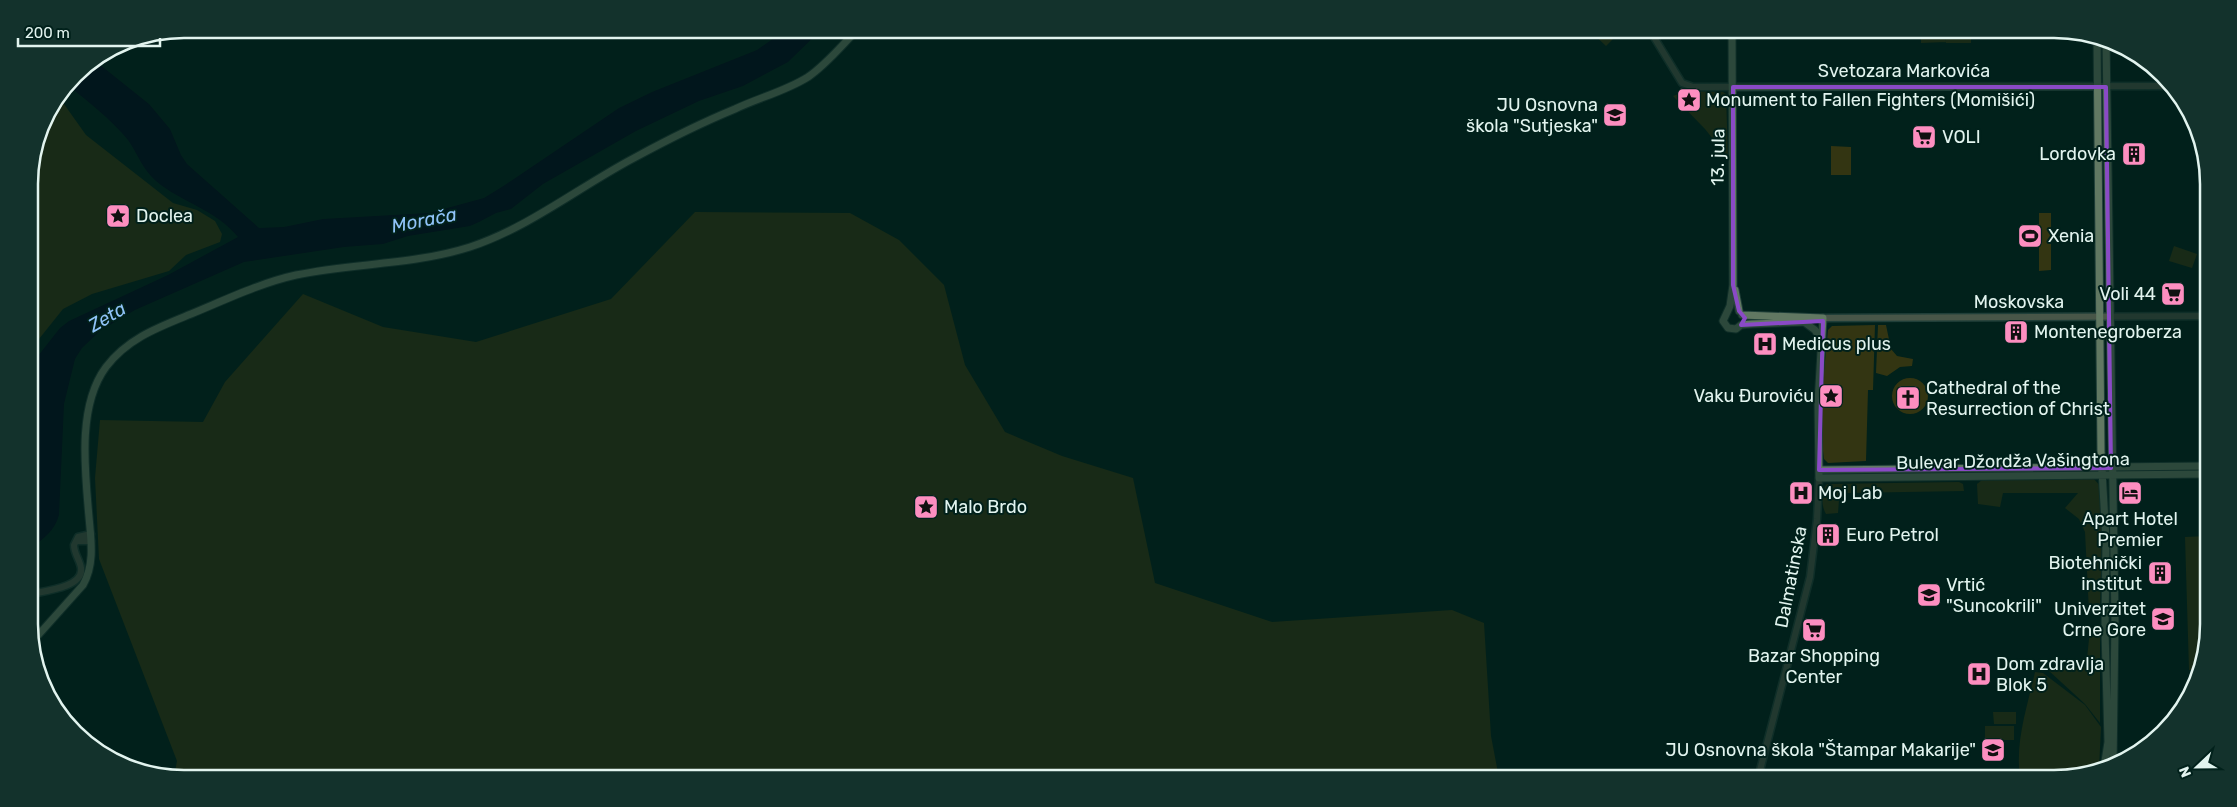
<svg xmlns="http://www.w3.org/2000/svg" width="2237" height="807" font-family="Rubik,sans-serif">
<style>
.green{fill:#333512}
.water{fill:#00091d}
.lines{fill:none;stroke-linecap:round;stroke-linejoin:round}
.tertiary-casing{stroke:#203f39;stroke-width:9}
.secondary-casing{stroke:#203f39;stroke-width:9}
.tertiary{stroke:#485648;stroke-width:6}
.secondary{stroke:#617862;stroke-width:7}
.marked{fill:none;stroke:#8a4ac6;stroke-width:4;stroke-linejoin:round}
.labels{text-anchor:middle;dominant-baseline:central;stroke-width:4;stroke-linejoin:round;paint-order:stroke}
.street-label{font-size:18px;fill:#e2f4ef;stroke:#01211b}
.poi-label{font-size:18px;fill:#e2f4ef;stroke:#01211b;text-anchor:start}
.water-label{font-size:19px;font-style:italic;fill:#90c3f8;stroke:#01211b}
.rim{fill:none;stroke:#e2f4ef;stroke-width:2.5}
</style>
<rect width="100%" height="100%" fill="#01211b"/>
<!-- green -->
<path class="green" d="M1588,29H1613L1618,34L1606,46Z
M1946,29H1971V43H1946Z
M1921,30H1945L1946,42L1921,43Z
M1686,91L1723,92L1726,94L1728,158L1705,129L1673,96Z
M59,97L86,135L173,203L197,210L215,221L222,234L220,242L186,255L169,271L92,294L63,309L39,339L30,344L29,173L45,116Z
M1831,146L1851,147V175H1831Z
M695,212L850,213L899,240L944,285L965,365L1005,432L1062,456L1133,478L1155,583L1272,622L1452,610L1484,623L1491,736L1499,778H184L174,777L177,761L99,559L95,478L100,420L203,422L225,382L303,294L383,327L476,342L611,299Z
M2039,213H2051V270L2039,271Z
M2174,246L2197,254L2192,268L2169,261Z
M1875,325L1873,390H1868L1866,461L1828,463L1824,459L1823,451L1820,413L1828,330L1832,326Z
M1878,325H1886L1891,349L1897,356L1913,359L1912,366L1900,367L1887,376L1876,373Z
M1892 396a18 18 0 1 1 36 0a18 18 0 1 1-36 0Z
M2093,478L2103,489L2100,611L2096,613L2089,611L2085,532L2079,519L2065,508L2078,493H2003L2000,507L1978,504L1977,484L1982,480Z
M1959,482L1963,484L1964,491L1847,493L1842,494L1839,500L1838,513L1826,514C1821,506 1821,490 1827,484Z
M2208,536V623L2201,669L2189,670L2185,537Z
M2090,629H2100V723L2085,704L2048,670H2043L2042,666H2082L2087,659Z
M2035,672L2043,673L2085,705L2101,727L2099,770L2063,778H2020C2015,741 2027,708 2035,672Z
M1993,712H2016V724H1994Z
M1985,726H2014V740H1985Z"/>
<!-- water -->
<path class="water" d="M787,29H822L788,62L743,86L699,101L636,131L543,184L511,209L496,213L479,222L470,226L408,236L383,244L344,247L244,262L135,310L101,330L82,348L75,359L64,404L59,515C55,531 43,538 31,549V452L38,417L39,393L32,365L34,361L60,328L69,321L168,275L238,237C215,209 182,203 156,181C142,169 138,154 128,140C111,119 88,102 68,85L81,67L94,60L149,104L170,129L181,155L187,164L259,228L284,227L323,219L429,213L484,198L505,185L619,108L652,92L757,50Z"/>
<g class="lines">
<defs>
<path id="tertiary" d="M1649,29L1682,83L1693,87L2172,86
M1823,318L2207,316
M77,541H91
M31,594C45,591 84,587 81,568C80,560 74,554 74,545L78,537L91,534
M1758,778L1810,577L1817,519L1819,478"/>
<path id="secondary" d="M1732,29L1733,285L1730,306L1723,321L1728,328L1736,329L1741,325L1752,324L1808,322
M2097,36L2101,453L2106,540L2105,631L2108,742L2104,768
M2106,39L2115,620L2113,766
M1735,290L1739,311
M1742,315L1823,318L1818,403L1819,478L2208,474
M1804,322L1815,330L1822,341
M1819,470L2208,466
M32,642L83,585C95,564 91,540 89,517C85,471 77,406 106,367C128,338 159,327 191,314C225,300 260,283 296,275C354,263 413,265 470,247C530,227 579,187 634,158C667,140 701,123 735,109C758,98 786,91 808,77C827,64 842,45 858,29"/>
</defs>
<!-- tertiary casing -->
<use href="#tertiary" class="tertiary-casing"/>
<!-- secondary casing -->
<use href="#secondary" class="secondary-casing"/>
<!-- tertiary -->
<use href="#tertiary" class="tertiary"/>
<!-- secondary -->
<use href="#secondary" class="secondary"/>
</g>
<!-- marked area -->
<path d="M0 0H2237V807H0ZM1733,87H2106L2111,468L1819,470L1823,321L1741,325L1745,318L1739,311L1733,285Z" fill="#01211b" fill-opacity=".55" fill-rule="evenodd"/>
<path class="marked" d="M1733,87H2106L2111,468L1819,470L1823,321L1741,325L1745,318L1739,311L1733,285Z"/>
<!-- icons -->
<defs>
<symbol id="sight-square" viewBox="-11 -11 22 22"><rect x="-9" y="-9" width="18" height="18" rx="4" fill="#fd8ec0" stroke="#01211b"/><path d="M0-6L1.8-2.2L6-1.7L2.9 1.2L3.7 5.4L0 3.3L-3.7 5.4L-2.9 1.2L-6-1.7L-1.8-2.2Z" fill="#111"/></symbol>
<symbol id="school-square" viewBox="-11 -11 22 22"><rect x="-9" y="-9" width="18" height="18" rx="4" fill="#fd8ec0" stroke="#01211b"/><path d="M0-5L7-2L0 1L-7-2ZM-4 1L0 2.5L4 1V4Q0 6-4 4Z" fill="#111"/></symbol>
<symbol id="supermarket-square" viewBox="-11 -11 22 22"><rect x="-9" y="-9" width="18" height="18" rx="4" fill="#fd8ec0" stroke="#01211b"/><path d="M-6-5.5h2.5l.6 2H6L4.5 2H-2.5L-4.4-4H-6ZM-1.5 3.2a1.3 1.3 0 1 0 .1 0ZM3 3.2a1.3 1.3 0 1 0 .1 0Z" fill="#111"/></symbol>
<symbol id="building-square" viewBox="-11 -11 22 22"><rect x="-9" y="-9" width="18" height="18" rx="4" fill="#fd8ec0" stroke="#01211b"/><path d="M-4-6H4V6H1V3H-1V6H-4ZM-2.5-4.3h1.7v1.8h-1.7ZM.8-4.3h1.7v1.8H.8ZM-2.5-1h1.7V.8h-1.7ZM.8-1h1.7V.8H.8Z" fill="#111"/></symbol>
<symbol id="stadium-square" viewBox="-11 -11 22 22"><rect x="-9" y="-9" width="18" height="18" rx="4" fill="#fd8ec0" stroke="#01211b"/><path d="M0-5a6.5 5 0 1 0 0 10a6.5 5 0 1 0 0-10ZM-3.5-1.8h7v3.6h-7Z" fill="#111"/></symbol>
<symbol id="hospital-square" viewBox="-11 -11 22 22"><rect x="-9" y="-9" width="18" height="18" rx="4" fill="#fd8ec0" stroke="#01211b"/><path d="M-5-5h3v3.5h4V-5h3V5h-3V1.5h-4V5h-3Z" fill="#111"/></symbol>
<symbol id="church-square" viewBox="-11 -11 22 22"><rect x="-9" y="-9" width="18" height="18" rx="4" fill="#fd8ec0" stroke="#01211b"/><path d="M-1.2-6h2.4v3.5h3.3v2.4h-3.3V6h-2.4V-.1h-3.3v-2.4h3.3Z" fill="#111"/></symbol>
<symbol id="hotel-square" viewBox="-11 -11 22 22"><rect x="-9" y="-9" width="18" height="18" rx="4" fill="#fd8ec0" stroke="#01211b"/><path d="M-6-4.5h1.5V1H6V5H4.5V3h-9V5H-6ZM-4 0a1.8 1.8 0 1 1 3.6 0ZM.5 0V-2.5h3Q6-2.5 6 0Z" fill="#111"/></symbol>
<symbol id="university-square" viewBox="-11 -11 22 22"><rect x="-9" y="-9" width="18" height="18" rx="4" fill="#fd8ec0" stroke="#01211b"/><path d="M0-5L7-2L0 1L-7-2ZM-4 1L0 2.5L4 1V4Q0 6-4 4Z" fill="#111"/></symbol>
</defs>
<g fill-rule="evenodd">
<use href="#sight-square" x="1675" y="86" width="28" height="28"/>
<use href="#school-square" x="1601" y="101" width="28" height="28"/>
<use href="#supermarket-square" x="1910" y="123" width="28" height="28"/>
<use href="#building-square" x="2120" y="140" width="28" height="28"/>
<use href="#sight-square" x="104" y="202" width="28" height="28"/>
<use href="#stadium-square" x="2016" y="222" width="28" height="28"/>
<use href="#supermarket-square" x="2159" y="280" width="28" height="28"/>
<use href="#building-square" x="2002" y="318" width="28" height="28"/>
<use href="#hospital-square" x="1751" y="330" width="28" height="28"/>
<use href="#sight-square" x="1817" y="382" width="28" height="28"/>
<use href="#church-square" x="1894" y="384" width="28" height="28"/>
<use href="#hospital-square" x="1787" y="479" width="28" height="28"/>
<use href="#hotel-square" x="2116" y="479" width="28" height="28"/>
<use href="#sight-square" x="912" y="493" width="28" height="28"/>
<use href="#building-square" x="1814" y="521" width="28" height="28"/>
<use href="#building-square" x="2146" y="559" width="28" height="28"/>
<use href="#school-square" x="1915" y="581" width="28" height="28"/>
<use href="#university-square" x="2149" y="605" width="28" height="28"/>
<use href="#supermarket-square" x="1800" y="616" width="28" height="28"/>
<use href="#hospital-square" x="1965" y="660" width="28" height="28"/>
<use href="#school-square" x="1979" y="736" width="28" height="28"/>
</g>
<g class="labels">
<!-- street labels -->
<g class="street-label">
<text x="1904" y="71">Svetozara Markovića</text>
<text transform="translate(1718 157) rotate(-89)">13. jula</text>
<text x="2019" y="302">Moskovska</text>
<text transform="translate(2013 461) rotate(-1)">Bulevar Džordža Vašingtona</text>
<text transform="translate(1791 577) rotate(-79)">Dalmatinska</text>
</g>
<!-- poi labels -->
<g class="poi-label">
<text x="1706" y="100">Monument to Fallen Fighters (Momišići)</text>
<text x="1598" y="105" text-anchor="end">JU Osnovna<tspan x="1598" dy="21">škola "Sutjeska"</tspan></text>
<text x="1942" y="137">VOLI</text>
<text x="2116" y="154" text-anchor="end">Lordovka</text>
<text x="136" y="216">Doclea</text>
<text x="2048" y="236">Xenia</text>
<text x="2156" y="294" text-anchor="end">Voli 44</text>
<text x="2034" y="332">Montenegroberza</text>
<text x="1782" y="344">Medicus plus</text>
<text x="1926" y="388">Cathedral of the<tspan x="1926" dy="21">Resurrection of Christ</tspan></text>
<text x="1814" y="396" text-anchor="end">Vaku Đuroviću</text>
<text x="1818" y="493">Moj Lab</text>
<text x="944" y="507">Malo Brdo</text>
<text x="2130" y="519" text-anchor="middle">Apart Hotel<tspan x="2130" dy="21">Premier</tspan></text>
<text x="1846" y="535">Euro Petrol</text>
<text x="2142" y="563" text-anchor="end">Biotehnički<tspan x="2142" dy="21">institut</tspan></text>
<text x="1946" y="585">Vrtić<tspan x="1946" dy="21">"Suncokrili"</tspan></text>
<text x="2146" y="609" text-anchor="end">Univerzitet<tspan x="2146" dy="21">Crne Gore</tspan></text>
<text x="1814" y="656" text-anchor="middle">Bazar Shopping<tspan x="1814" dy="21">Center</tspan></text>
<text x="1996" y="664">Dom zdravlja<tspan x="1996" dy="21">Blok 5</tspan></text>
<text x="1976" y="750" text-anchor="end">JU Osnovna škola "Štampar Makarije"</text>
</g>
<!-- water labels -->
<g class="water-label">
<text transform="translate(424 220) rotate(-11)">Morača</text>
<text transform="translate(107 317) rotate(-31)">Zeta</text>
</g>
</g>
<!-- crop -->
<path d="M0 0H2237V807H0ZM184 38H2054A146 146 0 0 1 2200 184V624A146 146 0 0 1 2054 770H184A146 146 0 0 1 38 624V184A146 146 0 0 1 184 38Z" fill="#13322c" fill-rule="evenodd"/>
<path class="rim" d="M184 38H2054A146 146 0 0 1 2200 184V624A146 146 0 0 1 2054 770H184A146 146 0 0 1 38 624V184A146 146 0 0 1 184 38Z"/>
<!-- north arrow -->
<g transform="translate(2197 767) rotate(248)" stroke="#01211b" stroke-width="4" paint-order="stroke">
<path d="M0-4L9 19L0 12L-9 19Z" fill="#e2f4ef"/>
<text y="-8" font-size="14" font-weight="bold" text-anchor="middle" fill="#e2f4ef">N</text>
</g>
<!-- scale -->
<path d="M18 38v8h142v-8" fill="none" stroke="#e2f4ef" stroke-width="2.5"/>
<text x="25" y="38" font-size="15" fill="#e2f4ef" stroke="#01211b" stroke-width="4" paint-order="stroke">200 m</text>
</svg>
